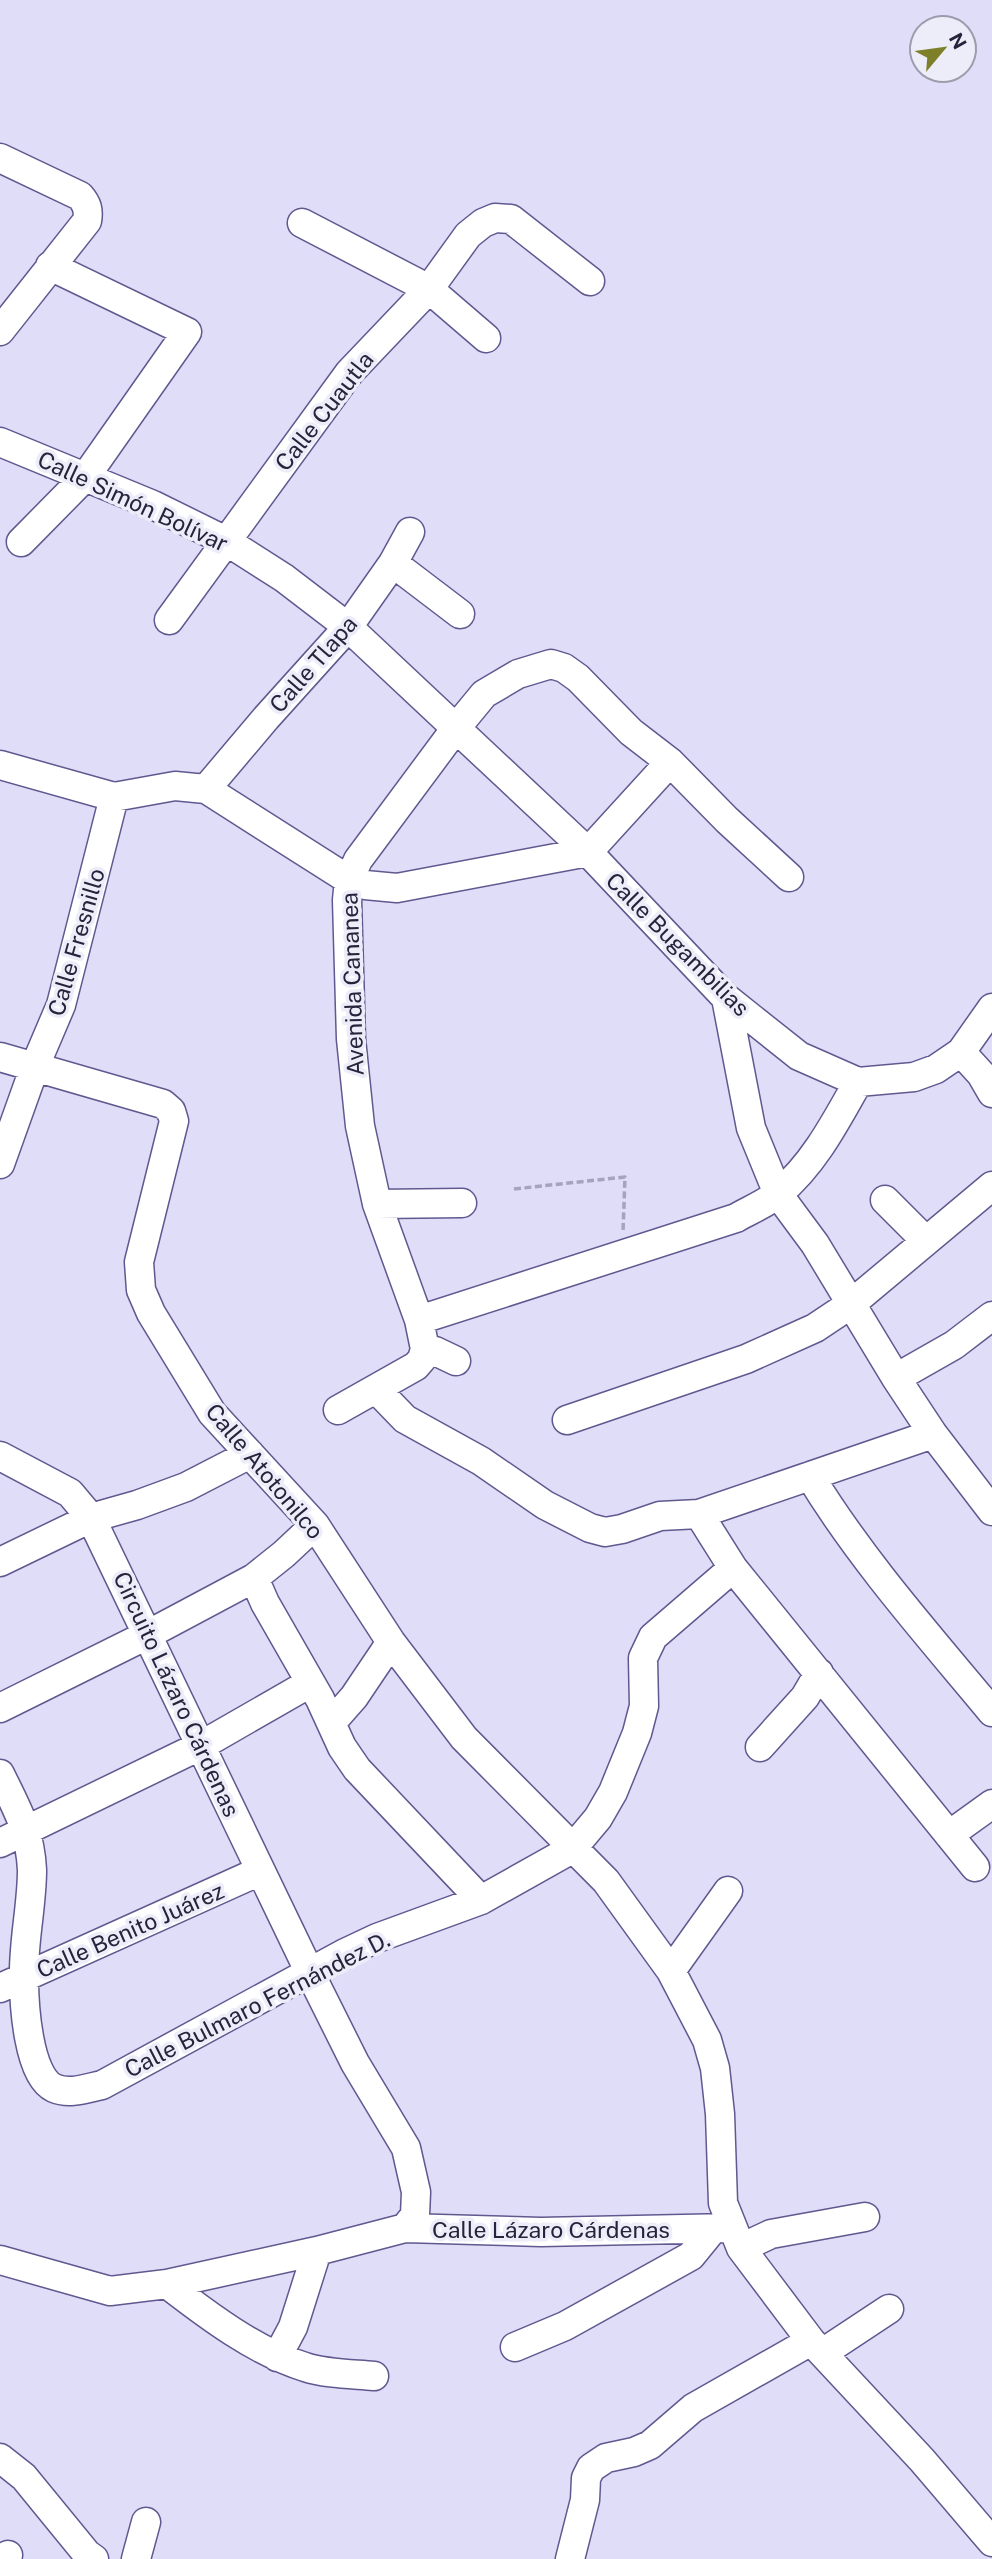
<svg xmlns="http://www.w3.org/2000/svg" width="992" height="2559" font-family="'Public Sans',sans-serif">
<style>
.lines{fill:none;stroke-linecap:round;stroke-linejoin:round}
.minor-casing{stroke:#60588f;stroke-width:31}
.path{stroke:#a6a4bd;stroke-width:3.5;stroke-dasharray:7 3.5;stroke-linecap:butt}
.minor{stroke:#fff;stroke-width:28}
.labels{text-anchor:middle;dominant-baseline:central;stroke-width:7;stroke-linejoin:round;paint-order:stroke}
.street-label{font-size:23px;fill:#26233b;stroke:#edecf9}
</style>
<rect width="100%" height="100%" fill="#dfddf7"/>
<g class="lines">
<defs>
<path id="minor" d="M0,158L80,196C87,204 89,210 87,221L0,331
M302,223L429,289L486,338
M0,442L153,505L226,541L284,578L348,627L588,852L726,998L799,1056L858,1082L914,1077L936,1069L961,1052L992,1008
M21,542L86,476L187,332L50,266
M393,563L460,614
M169,620L349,373L429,289L468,235L483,223L495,218L511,219L590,281
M0,765L114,797L175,786L206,789L349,880L365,885L397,888L588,852L670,762
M206,789L266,718L348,627L393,563L410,532
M726,998L751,1128L778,1194L815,1244L896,1378L933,1434L992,1511
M961,1052L981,1074L992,1093
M0,1057L163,1104L171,1111L174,1121L139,1262L141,1290L151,1313L212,1413L315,1525L391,1642L464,1738L606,1881L671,1971L707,2040L715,2068L720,2114L723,2203L741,2248L811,2341L922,2460L992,2542
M0,1164L35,1066L61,1005L114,797
M885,1200L925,1240
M377,1204L462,1203
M419,1320L736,1218C750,1210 767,1203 779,1193C814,1164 836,1121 858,1082
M425,1349L435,1351L456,1361
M896,1378L954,1345L992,1316
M376,1389L405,1419L481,1461L545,1505L590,1528L605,1532L622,1529L660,1516L699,1514L933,1434
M338,1410L416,1366L422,1359L425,1349L419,1320L377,1204L360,1126L351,1039L347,900L349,880L358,860L456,728L484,694L518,674L551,664L564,668L578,678L631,732L670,762L727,820L789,877
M567,1420L746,1359L815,1328L851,1304L992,1186
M0,1456L70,1493L91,1518L309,1971L355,2063L406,2148L416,2192L415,2215L405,2228
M810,1476C862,1561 929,1636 992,1712
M699,1514L733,1568L975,1867
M0,1562L91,1518L137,1505L186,1487L250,1454
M254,1578L265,1603L320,1699L342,1747L357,1769L481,1900
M0,1708L147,1635L254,1578L284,1554L315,1525
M332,1722L354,1697L391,1642
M760,1747L805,1697L819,1673
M0,1774C17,1809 30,1830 32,1870C32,1906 23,1942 24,1978C24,2004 28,2076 54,2088C70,2095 87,2088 102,2085L343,1954L377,1938L481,1900L572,1849L598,1818L613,1792L637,1733L644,1706L643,1658L653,1637L733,1568
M949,1835L992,1804
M0,1843L202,1745L310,1683
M671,1971L728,1891
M0,1988L260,1871
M741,2248L771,2234L865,2217
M0,2260L110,2291L167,2284L317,2251L405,2228L541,2232L731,2228
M167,2284C207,2315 256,2352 305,2367C326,2374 352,2374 374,2376
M515,2347L565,2326L691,2256L713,2229
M824,2352L889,2309
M277,2357L293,2327L317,2251
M0,2458L24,2477L87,2554L94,2559
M7,2559L8,2555
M136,2559L146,2522
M570,2559L585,2500L586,2478L591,2468L606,2458L634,2452L650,2445L693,2408L811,2341"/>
</defs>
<!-- minor casing -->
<use href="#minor" class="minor-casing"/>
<!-- path -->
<path class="path" d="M514,1189L625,1177L623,1231"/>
<!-- minor -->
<use href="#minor" class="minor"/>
</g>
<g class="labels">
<!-- street labels -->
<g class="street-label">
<text transform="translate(324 411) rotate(-52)">Calle Cuautla</text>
<text transform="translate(133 501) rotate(25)">Calle Simón Bolívar</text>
<text transform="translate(313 664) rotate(-49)">Calle Tlapa</text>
<text transform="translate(76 942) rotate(-74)">Calle Fresnillo</text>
<text transform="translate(678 944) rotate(45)">Calle Bugambilias</text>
<text transform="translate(352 984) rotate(-92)">Avenida Cananea</text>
<text transform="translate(265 1471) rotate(50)">Calle Atotonilco</text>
<text transform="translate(177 1694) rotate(65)">Circuito Lázaro Cárdenas</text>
<text transform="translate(130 1930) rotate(-24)">Calle Benito Juárez</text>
<text transform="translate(257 2004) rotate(-27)">Calle Bulmaro Fernández D.</text>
<text x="551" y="2229">Calle Lázaro Cárdenas</text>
</g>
</g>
<!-- north arrow -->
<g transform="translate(943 49) rotate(61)"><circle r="33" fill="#edecf9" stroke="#9d9cad" stroke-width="2"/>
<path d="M0-5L12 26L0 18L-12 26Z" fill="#7e8029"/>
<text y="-10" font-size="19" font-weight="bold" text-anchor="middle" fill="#26233b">N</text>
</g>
</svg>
